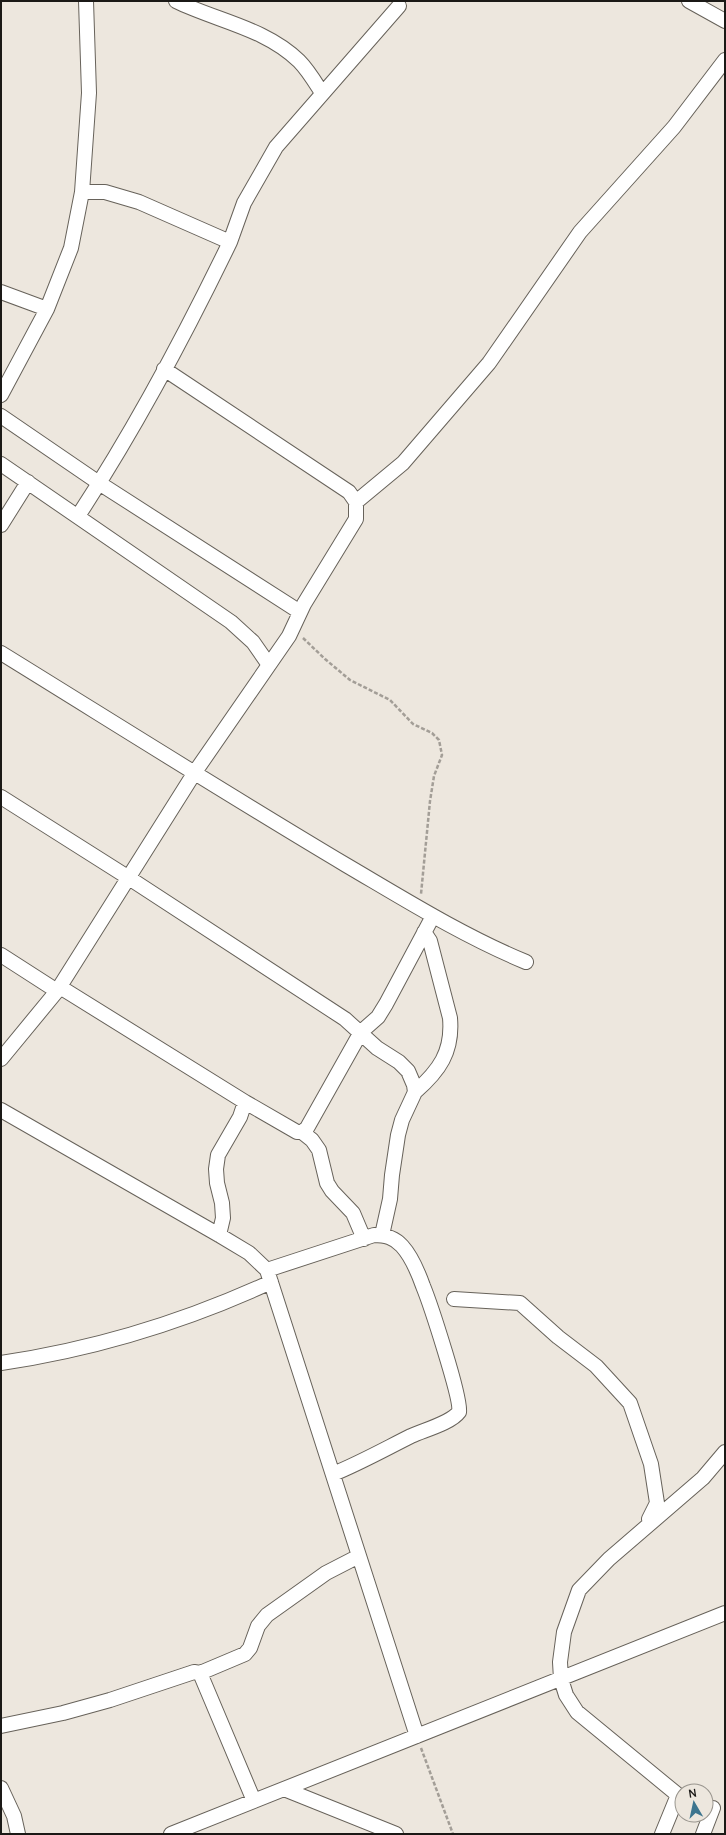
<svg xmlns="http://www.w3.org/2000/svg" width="726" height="1835" font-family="Manrope,sans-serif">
<rect width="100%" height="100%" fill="#ede7de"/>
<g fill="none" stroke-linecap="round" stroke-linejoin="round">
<g stroke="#67625a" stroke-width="16">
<path id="minor" d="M176 1C217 21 265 28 299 61 308 70 315 82 322 93
M689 1 725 21
M230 242 244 203 276 147 399 6
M1 292 47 309
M1 395 47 309 71 248 82 192 89 93 86 1
M1 416 99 483 300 612
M1 464 231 622 253 642 269 665
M356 502 403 463 489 363 580 232 674 127 725 60
M78 516C135 429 185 335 230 242L139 202 105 192H82
M1 525 28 482
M1 653C116 724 230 796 346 865 404 899 463 936 526 962
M1 797 129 878 345 1019 377 1048 399 1062 408 1071 414 1085 415 1092 402 1120 398 1135 392 1175 390 1199 382 1235
M1 955 57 991
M60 987 245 1102 240 1117 218 1155 216 1169 217 1183 222 1203 223 1218 219 1235
M1 1059 57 991 195 772 289 636 304 604 356 519V502L349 492 164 369
M415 1092C439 1071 453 1052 450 1018L430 941 424 932
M245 1102 297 1132H302L307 1128 361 1032 378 1017 386 1004 433 916
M1 1110 219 1235 249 1253 267 1270 417 1736
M302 1132 312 1140 319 1150 327 1183 332 1191 353 1213 364 1239
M267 1270 374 1235C385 1235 394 1237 402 1246 412 1257 418 1272 423 1286 430 1303 462 1400 459 1412 451 1423 424 1430 411 1436 385 1449 360 1463 333 1474
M454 1299 520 1303 558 1337 596 1366 630 1403 651 1464 657 1503 649 1519
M1 1363C96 1349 184 1322 271 1282
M200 1673 245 1654 250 1648 258 1626 267 1615 326 1573 359 1556
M1 1726 63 1713 110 1700 194 1672 200 1673 254 1801
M1 1788 14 1816 18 1834
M284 1789 396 1834
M682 1796 678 1795 577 1712 566 1695 561 1679 560 1662 564 1632 579 1590 609 1559 703 1478 725 1452
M171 1834 725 1613
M662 1834 678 1795
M703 1834 713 1808"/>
</g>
<path stroke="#a39e97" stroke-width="2.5" stroke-dasharray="4 2" stroke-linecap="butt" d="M303 638 325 659 350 680 390 700 413 724 432 733 439 740 442 755 434 776 430 801 421 894
M421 1748 453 1834"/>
<use href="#minor" stroke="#fff" stroke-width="14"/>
</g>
<rect width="726" height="1835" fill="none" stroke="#1b1916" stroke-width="4"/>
<g transform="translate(694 1803) rotate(351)"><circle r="19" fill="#ede7de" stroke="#99958e"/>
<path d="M0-3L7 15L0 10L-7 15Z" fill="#3d758f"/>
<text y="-6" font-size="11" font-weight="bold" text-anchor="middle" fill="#1b1916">N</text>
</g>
</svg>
